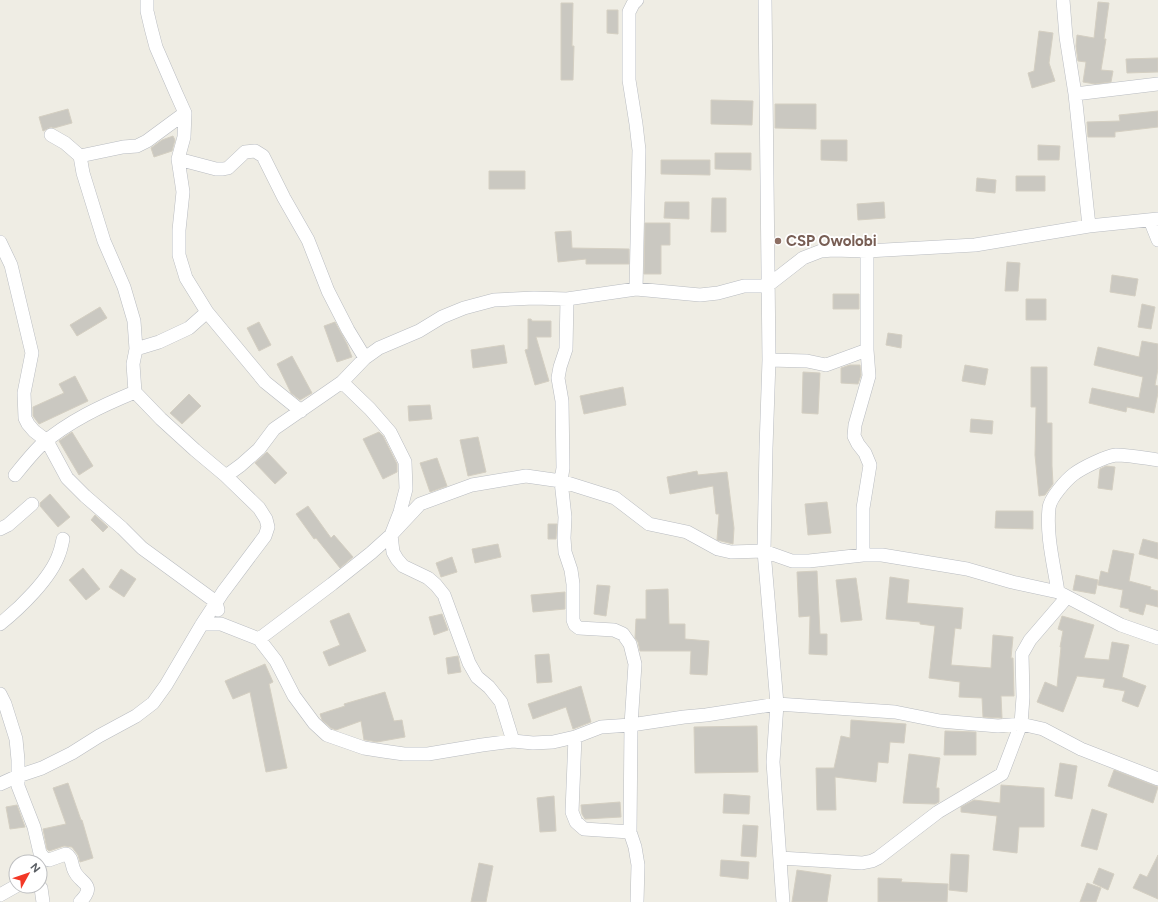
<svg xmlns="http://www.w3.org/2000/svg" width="1158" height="902" font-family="Figtree,sans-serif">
<rect width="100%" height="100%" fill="#efede4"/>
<path fill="#cac8c1" stroke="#d4cfc2" d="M1098 2 1109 3 1104 39H1106L1101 70 1113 71 1111 82 1095 84 1083 82 1086 62 1078 61 1076 46 1077 35 1094 38Z
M561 3H573L572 46H574L573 80H561Z
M607 10H618V34L607 33Z
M1039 31 1053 33 1049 63 1055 81 1032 88 1028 73 1034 71Z
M1158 58V72L1127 73 1126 59Z
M711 100 753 101 752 125 711 124Z
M775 104H816V129L775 128Z
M68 109 72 123 54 128 51 127 43 131 39 117Z
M1158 111V127L1115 132V137H1088L1087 122 1120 121 1119 115Z
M173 136 175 140 172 151 154 157 151 148 162 140Z
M821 140H847V161L821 160Z
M1038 145 1060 146 1059 160H1038Z
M715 153H751V170L715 169Z
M661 160H710V175L661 174Z
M489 171H525V189H489Z
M1016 176H1045V191H1016Z
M977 178 996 180 995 193 976 191Z
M712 198H726V232H711Z
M665 202H689V219L664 218Z
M884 202 885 218 858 220 857 204Z
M645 223H670V245H661V274H644Z
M571 231 572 248 629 249V264H586V259L558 262 555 232Z
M1007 262 1020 263 1018 291H1005Z
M1112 275 1138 279 1135 296 1110 292Z
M833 294H859V309H833Z
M1026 299H1046V320H1026Z
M1142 304 1155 307 1151 329 1138 327Z
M100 307 107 318 77 336 70 325Z
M528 319H531L532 321H551V337H536L549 381 535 385 525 350 528 349Z
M259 322 271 345 259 351 247 328Z
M335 322 347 344 352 357 337 362 324 326Z
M888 333 902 335 901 348 886 345Z
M1142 341 1158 344V369L1155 385 1158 386V393L1154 413 1127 407 1126 412 1089 403 1092 388 1139 398 1143 377 1094 365 1098 347 1139 357Z
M504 345 507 363 473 368 471 350Z
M292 356 312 393 300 400 291 393 277 364Z
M850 365H860L861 375 858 384 841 383V368Z
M965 365 988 369 985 385 962 381Z
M1031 367H1047V423H1052V466L1053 484 1045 495 1039 496 1035 455 1036 407H1031Z
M803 372 820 373 818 414 802 413Z
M75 376 88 401 39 424 33 416V407L64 393 59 384Z
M623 387 626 405 584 414 580 396Z
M189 394 201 406 182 424 170 413Z
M430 405 432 419 409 421 408 406Z
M971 419 993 421 992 434 970 432Z
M72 432 93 466 79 475 59 441Z
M379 432 383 436 397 464V472L383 479 363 439Z
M478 437 486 472 468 476 460 440Z
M267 452 287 473 275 484 255 463Z
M437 458 447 486 430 492 420 463Z
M1106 466 1115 467 1112 490 1098 488 1100 469Z
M697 471 698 475 727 472 734 528 733 544 717 540 719 514H716L713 486 670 494 667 477Z
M50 494 70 517 58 527 40 506V503Z
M827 502 831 533 808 535 805 504Z
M308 506 331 538 334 535 353 557 340 568 316 538 314 539 296 514Z
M996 511H1033V529L995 528Z
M95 515 108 527 103 532 91 520Z
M548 524H557L556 539H548Z
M1143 539 1158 543V559L1139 554Z
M498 544 501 557 475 563 472 549Z
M1113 550 1134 554 1129 581 1151 587 1150 589 1158 591V607L1146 604 1143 615 1129 611V609L1120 607 1123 590 1098 585 1101 571 1108 573Z
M452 557 457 572 441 577 436 563Z
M83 568 100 589 86 600 69 580Z
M121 569 136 579 124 597 109 587Z
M817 571 820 634H827V655L809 654 810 616 799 617 797 572Z
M1076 575 1098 580 1095 594 1073 590Z
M890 577 909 580 907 603 963 608 961 629 955 628 951 665 991 668 993 635 1013 637 1011 658H1013L1014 696H1001L1002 718 983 717 982 698 959 697 960 682 929 678 935 626 920 624V622L886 619Z
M856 578 862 620 841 622 836 580Z
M597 585 610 586 606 616 594 614Z
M668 589 669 624H685V639L709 641 707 675 690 674 691 651H640L638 642 635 638 636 619H646V590Z
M565 592V609L533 612 531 595Z
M349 613 366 651 329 666 323 652 340 645 330 621Z
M442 614 448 630 434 635 429 617Z
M1062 616 1094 625 1084 658 1109 660 1112 642 1129 645 1122 677 1146 686 1138 707 1122 701 1125 691 1103 687 1105 679 1077 676 1063 712 1037 702 1045 682 1057 687 1061 647H1060L1063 631 1058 629Z
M549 654 552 682 537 683 535 655Z
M458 656 461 672 448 674 446 658Z
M265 664 273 682 269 684 287 768 266 772 250 692 233 699 225 681Z
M581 686 591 722 573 729 566 707 533 719 528 704Z
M385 692 394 721 402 720 405 737 377 742 366 740H364L361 721 336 730 331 728 322 720 320 714 345 706 344 704Z
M851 720 906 724 904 743 890 742 888 763 878 762 876 782 835 777 836 810H817L816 768H834L841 736 850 738Z
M757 726 758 772 695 773 694 727Z
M945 731 976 732V755H944Z
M909 754 940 758 936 788H939V802L935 804 903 803Z
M1060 763 1077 766 1072 799 1055 796Z
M1114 770 1158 787 1153 803 1108 786Z
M68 783 81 820H82L93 858 80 862 78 855 72 847 64 846 49 851 47 849 43 829 66 824 53 788Z
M1001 785 1044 788V827H1019L1017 853 993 850 997 816 961 812V807L974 800 1000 803Z
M724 794 750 796 749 814 723 813Z
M554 796 556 831 540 832 537 798Z
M620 802 621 817 585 819 582 814 581 805Z
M17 805 25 827 10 829 6 807Z
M1092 809 1107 814 1097 850 1081 846Z
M743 825 758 826 756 857 741 856Z
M951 854 969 855 967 892 949 890Z
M1158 855V899L1133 888 1140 874 1147 877Z
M721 860 749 862 748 879 720 876Z
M479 863 493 866 486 902H471Z
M1099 868 1114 874 1108 890 1093 883Z
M797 870 831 875 827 902H792Z
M878 878 902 879 901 882 948 884 947 902H878Z
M1087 883 1101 888 1096 902H1080Z"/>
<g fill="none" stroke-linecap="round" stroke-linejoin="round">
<g stroke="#b9bcc1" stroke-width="14">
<path id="street" d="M147 0V11L151 28 156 47 176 93 185 113 184 137 178 159 183 192 179 230V255L186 278 207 312 265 382 301 411
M765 0 769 360 766 448 764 551 777 704 773 762 783 902
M1063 0 1066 37 1075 94 1089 226
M1075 94 1158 84
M80 156 123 147 137 146 147 141 185 113
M178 159 216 169H223L228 168 245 152 255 151 263 156 284 198 308 240 328 291 348 330 365 358
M1150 220 1158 240
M0 242 11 265 32 353 24 393 25 418 28 424 34 431 47 441 67 478 85 496 122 528 142 548 216 602 218 610
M636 289 639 150 636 124 629 80V12L633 4 637 0
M567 299 566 349 560 367 558 378 562 401 563 468 561 481 565 517 564 538 565 552 571 570 573 584V620L575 625 579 628 614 630 623 634 630 644 635 664 631 725 630 832 635 847 638 865 637 902
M136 349 159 342 189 328 207 312
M769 360 807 361 826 365 867 350
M342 382 370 409 390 432 405 462 406 489 400 512 391 535 393 552 397 559 403 566 428 578 436 585 444 595 469 663 477 677 489 687 501 702 513 741
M15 475C23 465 32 454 41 445 69 421 101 406 135 392
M226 476 241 465 259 449 274 429 342 382 365 358 379 348 419 331 442 317 464 308 494 300 534 298 567 299 636 289 700 295 718 293 744 286H767L803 258 821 251 833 250 867 251 975 245 1089 226 1158 219
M0 529 8 525 32 504
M863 555V508L870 465 865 453 858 444 854 436 855 425 869 376 867 350V251
M1058 592C1054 565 1046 536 1049 508 1050 498 1066 480 1074 474 1082 468 1106 456 1116 455 1129 455 1144 458 1158 460
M0 624C20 608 51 578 59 554 61 549 62 544 63 539
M202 624H221L259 639 276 661 294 696 314 723 327 735 364 748 383 751 404 754H428L482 745 513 741 533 743 553 742 575 737 601 727 631 725 684 717 706 715 777 704 895 712 940 721 998 726 1021 724 1043 729 1081 749 1158 779
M259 639 332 584 371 553 391 535 420 504 472 485 526 476 561 481 615 498 649 524 687 532 718 549 731 552 764 551 792 561H809L863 555H882L967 569 1012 582 1058 592 1121 625 1158 638
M0 694 5 704 16 739 18 760V786L34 827 40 853 44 858 49 860 66 854C73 858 71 864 74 870 79 884 98 883 80 902
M575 737 572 812 576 822 584 829 630 832
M0 784 18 776 42 768 72 753 99 736 136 716 153 703 166 685 202 624 223 592 265 536 268 527 266 519 259 508 226 476 195 450 161 419 135 392 133 364 136 349 134 321 124 287 104 241 83 173 80 156 65 143 51 135
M780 858 862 863 872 861 878 858 938 812 1002 774 1021 724 1023 697 1022 654 1030 640 1067 597
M39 886 41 888 43 902
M0 895 16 886"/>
</g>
<use href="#street" stroke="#fff" stroke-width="13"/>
</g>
<circle fill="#8d6e63" stroke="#fff" stroke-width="1.5" cx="778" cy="241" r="4"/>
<g text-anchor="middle" stroke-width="3.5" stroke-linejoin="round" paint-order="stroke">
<g font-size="15" font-weight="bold" fill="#785e54" stroke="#fff" text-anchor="start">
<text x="786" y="246">CSP Owolobi</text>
</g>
</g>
<g transform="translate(28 874) rotate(50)"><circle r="19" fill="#ffffff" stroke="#bebfc1"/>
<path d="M0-3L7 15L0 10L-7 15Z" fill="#f33826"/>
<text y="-6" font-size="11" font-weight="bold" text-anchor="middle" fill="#5c6065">N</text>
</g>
</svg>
